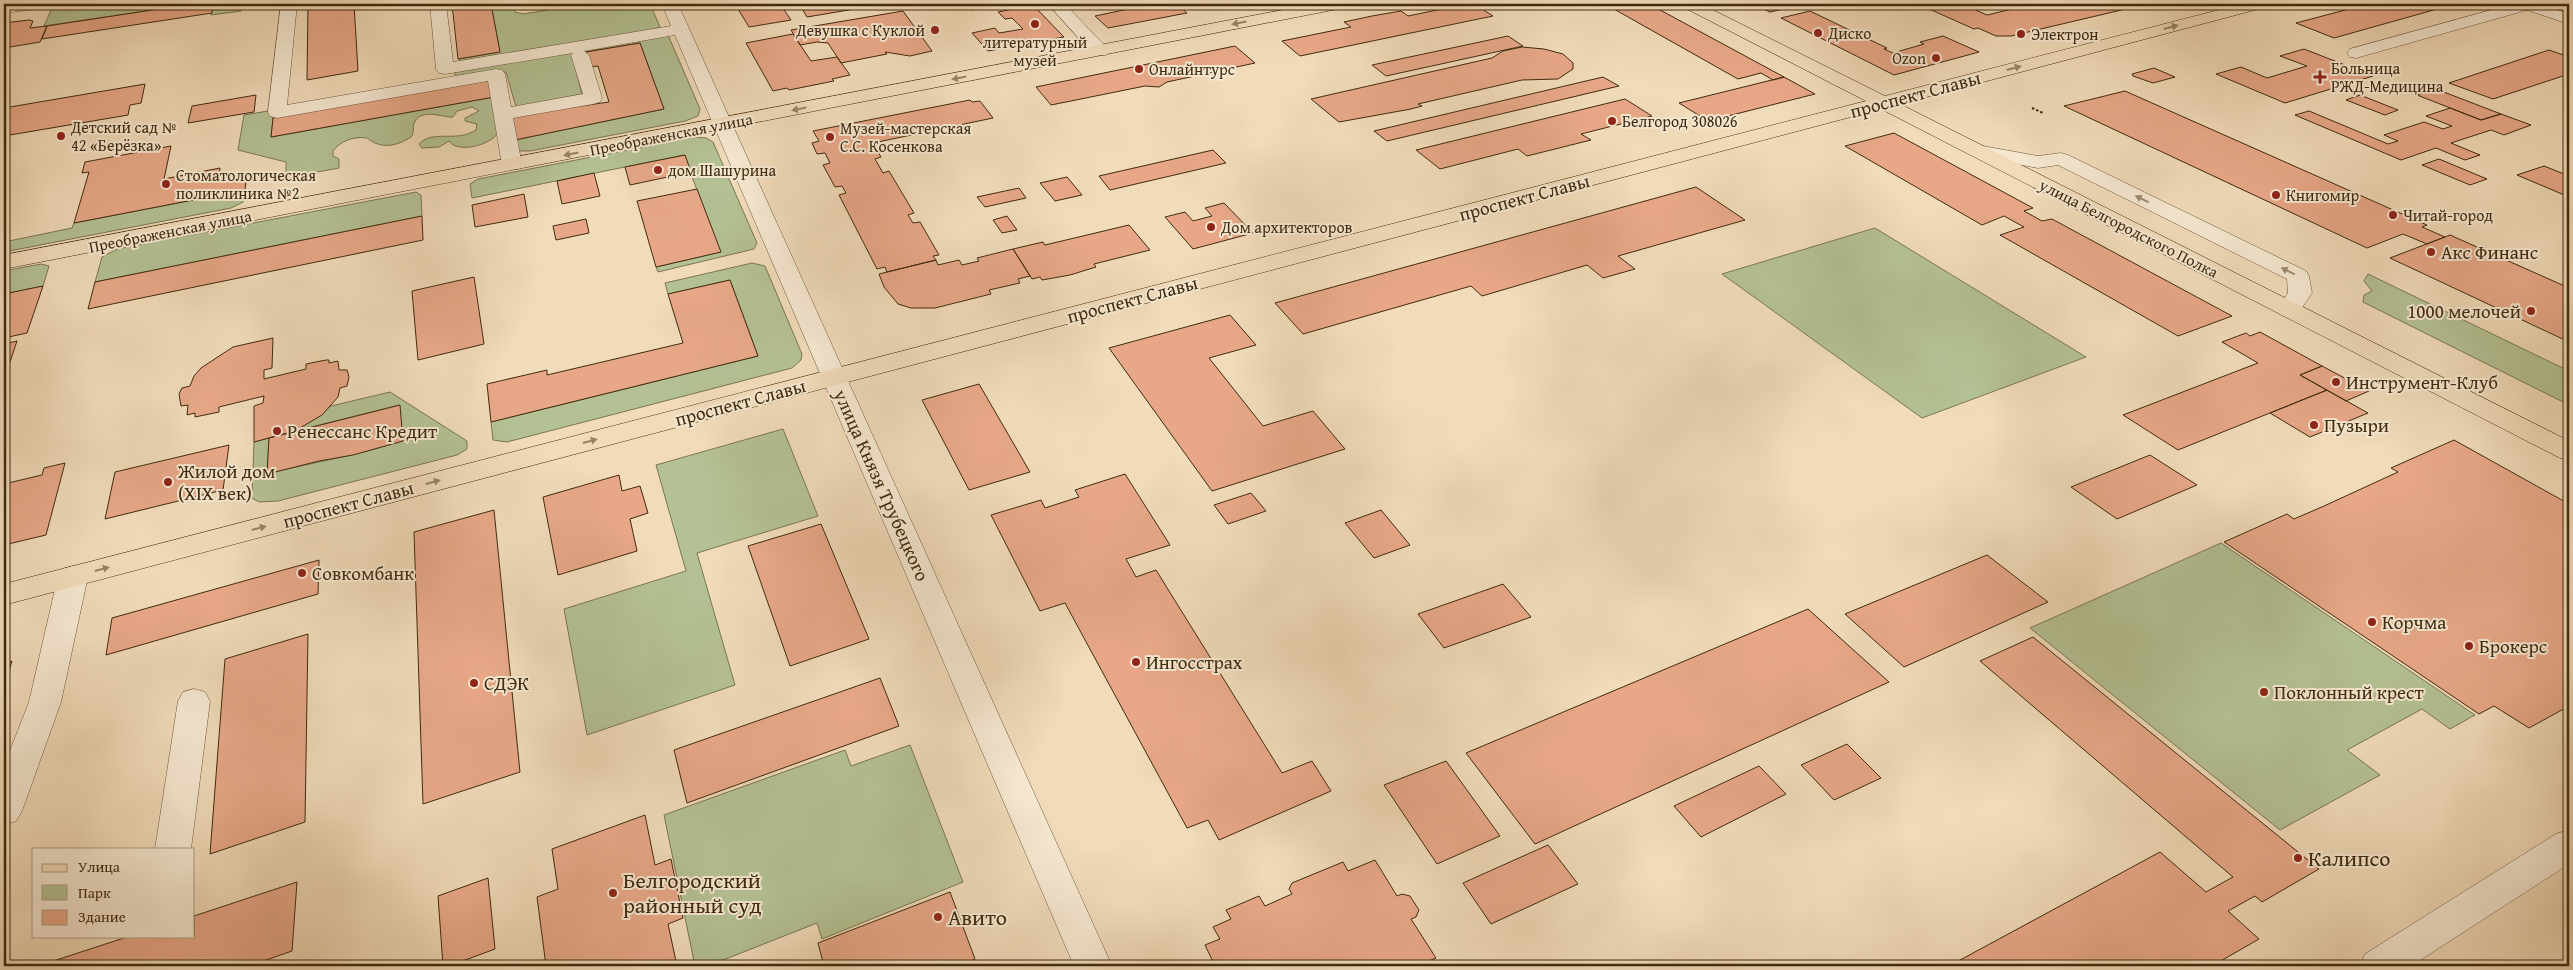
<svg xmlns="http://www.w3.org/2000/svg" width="2573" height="970" font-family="'Gentium Book Plus',serif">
<rect width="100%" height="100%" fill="#f1dbb9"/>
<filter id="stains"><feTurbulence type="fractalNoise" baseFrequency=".004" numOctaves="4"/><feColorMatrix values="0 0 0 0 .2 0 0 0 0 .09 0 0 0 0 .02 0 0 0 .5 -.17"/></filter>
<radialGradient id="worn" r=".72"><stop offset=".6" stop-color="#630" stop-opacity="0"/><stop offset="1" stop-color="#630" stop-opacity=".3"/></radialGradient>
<path fill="#b4c194" stroke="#7a7652" d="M79 4H192L44 26 51 10Z
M213 4H242L241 11 211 15Z
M491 4H514L515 12 523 14 585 4H650L660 27 652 30 460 61 458 59 500 52Z
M668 35 700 109 698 116 685 121 530 151H518L515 140 664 109 640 43 572 54 582 94 516 107 506 72 459 77 454 74 457 71Z
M494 97 498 133C490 145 458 154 449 141L439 147 422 148 419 144C433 129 456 143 476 130L477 124 465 121V118L479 111 472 107 457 111 453 117C443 118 424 108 415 121 412 127 415 132 411 137 395 147 381 149 367 138 354 136 340 141 333 151V156L339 159V168L286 178V162L238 150 244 115 274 110 271 137Z
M695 137 706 138 713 142 757 243 754 249 658 272 656 267 720 252 684 155 472 198 470 184 478 179Z
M245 190 243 202 231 208 4 252V242L72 228 74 223Z
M416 192 421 195 422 216 95 282 102 257 117 249Z
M1875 228 2086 357 1922 418 1722 274Z
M752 263 765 266 802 354 801 360 792 368 507 442 493 440 491 422 758 356 730 280 668 294 665 283Z
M41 264 49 266 43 286 4 294V271Z
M2368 274 2569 371V405L2363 302 2364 295 2372 291 2364 281Z
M390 392 467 441V449L457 455 278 501 259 502 252 498 254 442 269 438 267 474C312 462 359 456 403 440L399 405 295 431 331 406Z
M783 429 818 516 697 553 735 685 587 735 564 609 686 571 656 465Z
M2221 543 2475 715 2450 729 2422 709 2347 750 2380 775 2280 830 2030 628Z
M910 745 963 882 822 939 817 923 708 966H695L664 815 845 750 851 766Z"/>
<path fill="#e8a888" stroke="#3f2b0f" d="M192 4H213L212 13 42 39 47 26Z
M318 4H354L358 71 307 80 308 5Z
M452 4H491L500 52 458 59Z
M735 4H780L791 20 749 27Z
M822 4H884L807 17 801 7Z
M924 4H944L946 7 929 10Z
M966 4H1009L971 10Z
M1128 4H1177L1187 13 1108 28 1095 16 1133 8Z
M1466 4H1474L1493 16 1300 56 1282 41 1351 27 1344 22 1372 16 1401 11 1408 16Z
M1605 4H1649L1784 77 1773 80 1761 73 1738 79Z
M1753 4H1799L1801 5 1770 12Z
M1918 4H1962L1987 15 2033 4H2147L2011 36H1996L1978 28 1974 29Z
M2368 4H2455L2334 38 2296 23Z
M2545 4H2569V12Z
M1033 5 1064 37 988 51 972 33 995 28 999 33 1023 29 1012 18 1005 19 998 12Z
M903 11 932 51 910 56 885 52 887 54 841 63 828 43 817 42 800 45 791 30Z
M1810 11 1887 48 1884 49 1893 53 1924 44 1920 42 1943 36 1979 52 1894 75 1781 18Z
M29 20 33 21 30 28 47 26 40 42 4 48V23Z
M793 34 811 61 837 57 850 75 832 79 834 81 789 90 787 88 773 91 746 43Z
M1508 36 1523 46 1386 76 1372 65Z
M640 43 664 109 515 140 511 116 609 102 598 66 590 67 586 52Z
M1235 46 1255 63 1167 82 1159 87 1145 86 1051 105 1036 87Z
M1522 47 1544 49 1563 54 1573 63V69L1558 79 1522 80 1418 104 1422 106 1411 109 1339 122 1311 99 1492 58 1503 51Z
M2304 49 2373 76 2285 103 2216 74 2241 67 2267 78 2307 66 2280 56Z
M2549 50 2569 57V74L2493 99 2449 83Z
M2154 68 2175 77 2153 83 2133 76 2132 74Z
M1603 77 1619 86 1387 141 1374 131Z
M1784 77 1815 94 1708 121 1679 103Z
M491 80 494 97 271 137 273 118Z
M145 84 141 103 130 105 128 115 4 136V108Z
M2436 89 2501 114 2481 120 2417 95Z
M2125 91 2427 225 2422 227 2445 237 2427 244 2403 234 2367 248 2064 106Z
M256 95 254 112 188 123 192 106Z
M2360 95 2398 110 2385 115 2346 100Z
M1625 99 1652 116 1581 134 1591 140 1527 156 1518 149 1440 169 1416 150Z
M970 100 972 102 980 101 993 118 873 143 881 157 875 159 883 173 889 171 914 213 908 215 913 223 920 222 939 255 933 256 936 260 887 272 885 267 877 269 839 195 846 193 842 186 835 187 823 165 830 163 825 153 817 154 812 143 819 141 813 131Z
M2450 108 2481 120 2501 114 2531 125 2504 135 2491 130 2451 143 2480 155 2465 160 2436 148 2401 160 2295 115 2309 111 2388 144 2398 141 2384 135 2424 122 2443 129 2452 126 2426 116Z
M1894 133 2033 208 2024 211 2042 221 2052 219 2232 316 2178 336 2000 235 2024 227 2004 216 1982 225 1845 146Z
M171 146 164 179 220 168 219 179 247 173 245 190 74 223 89 172 82 173 85 162Z
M1213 150 1226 163 1110 190 1099 176Z
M685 155 691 172 630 185 625 167Z
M2439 159 2487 179 2470 185 2422 165Z
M2544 166 2569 176V197L2517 175Z
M594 173 600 196 562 204 557 181Z
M1067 177 1082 195 1055 201 1040 183Z
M1696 187 1745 220 1618 256 1635 269 1603 278 1587 265 1482 296 1471 286 1303 334 1275 303Z
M1019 188 1026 198 985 207 977 197Z
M697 189 721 252 656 267 637 201Z
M524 194 528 217 475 227 472 205Z
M1224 203 1253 233 1193 249 1165 217 1185 212 1193 221 1212 216 1205 208Z
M422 216 423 240 88 309 95 282Z
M1007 216 1017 230 1002 233 993 220Z
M586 219 589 233 556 240 553 226Z
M1129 225 1150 250 1094 264 1096 267 1070 275 1042 280 1040 277 1032 279 1013 249 1043 242 1045 245Z
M2450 235 2569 288V342L2390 258Z
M1013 249 1030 276 1018 279 1020 283 989 290 991 294 935 308H911L898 304 884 287 879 274 936 260 938 265 959 260 962 265 979 261 977 258Z
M474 277 484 344 418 360 412 291Z
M730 280 758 356 491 422 487 384 547 370V375L683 343 668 294Z
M43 286 27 333 4 338V294Z
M1230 315 1256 345 1209 358 1263 426 1313 411 1345 449 1212 491 1109 348Z
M2260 332 2322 366 2300 375 2327 390 2178 450 2123 415 2258 363 2222 342 2246 333 2250 336Z
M273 338 272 368 264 370V379L306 369V364L326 360H329V363L338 361 339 370H347L349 377 347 386 340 388 338 397 322 415 295 431 254 442V406L263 403 264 396 219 407V412L195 417V413L187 415 188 405 181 406 179 394 182 388 190 386 194 376 201 368 233 347Z
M17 341 4 380V344Z
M2322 366 2369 391 2346 401 2300 375Z
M979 384 1030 472 969 490 922 400Z
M2327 390 2368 413 2310 437 2270 413Z
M400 405 403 441 353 455 319 461 267 474 269 438Z
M2454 440 2569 504V706L2529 728 2494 706 2479 714 2224 542 2287 514 2294 519 2324 506 2398 472 2391 468Z
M229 445 223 490 105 519 115 472Z
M2150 455 2197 485 2117 519 2071 487Z
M65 463 46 535 4 545V484L42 475 44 468Z
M1125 474 1170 545 1126 559 1136 577 1156 570 1282 773 1312 761 1331 791 1219 840 1208 820 1187 828 1065 603 1040 611 991 515 1041 500 1045 508 1079 497 1075 490Z
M619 475 622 491 640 486 648 513 630 519 637 551 558 575 543 497Z
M1251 493 1266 511 1228 524 1214 505Z
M494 510 520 772 423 804 414 532Z
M1381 510 1410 545 1374 558 1345 523Z
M821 524 869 639 790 666 748 546Z
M1987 555 2048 602 1904 667 1845 614Z
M319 560 318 594 106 655 112 618Z
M1503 584 1531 617 1444 648 1418 614Z
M1808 609 1889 682 1535 844 1466 753Z
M308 634 305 822 210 854 225 659Z
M2033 637 2319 869 2262 902 2255 896 2228 911 2259 939 2212 966H1949L2160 852 2206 892 2233 877 1980 661Z
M12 661 4 688V664Z
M880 678 899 726 687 803 674 750Z
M1847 744 1881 778 1834 800 1801 765Z
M1446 761 1500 836 1437 864 1384 785Z
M1759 766 1786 794 1701 837 1674 806Z
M645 815 655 865 671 859 683 918 668 924 677 966H546L537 897 558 889 552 849Z
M1548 845 1578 884 1491 924 1463 883Z
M1375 860 1397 896 1402 894 1410 896 1419 910 1416 917 1411 919 1436 958 1417 966H1215L1205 945 1220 939 1213 927 1231 919 1226 910 1259 896 1265 906 1292 894 1289 889 1292 883 1343 862 1348 871Z
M488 878 495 949 449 966H443L438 896Z
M297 882 292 951 249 966H38L130 936H194V916Z
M950 892 975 959 969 962 970 966H824L818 943Z"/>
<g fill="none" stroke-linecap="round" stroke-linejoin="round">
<g stroke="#6c573a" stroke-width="1">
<path id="minor" d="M4 4H44L36 9 4 13Z
M281 4H297L287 105 496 69 502 70 505 74 511 107 583 94 571 55 573 53 445 74 439 73 436 69 430 4H446L453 62 671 26 662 4H678L1112 966H1074L675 35 584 51 589 55 602 98 600 102 593 104 513 118 522 165 519 169H505L502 165 488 81 277 118 270 116 268 112Z
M1048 4H1065L1106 47 1109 51 1106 55H1094Z
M2513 4H2540L2569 14V24L2527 10 2356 58 2350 57 2347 53 2350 49Z
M1977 145 2038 156 2061 153 2068 155 2306 271 2309 276 2312 293 2297 315 2289 317 2281 315 2277 310 2288 293 2287 279 2058 165 2038 168 1970 155 1967 151 1970 147Z
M73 566 83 569 88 576 61 702 22 811 16 821 4 825V766L29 702 58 576 63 569Z
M194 689 205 692 210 701 191 849H155L178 701 183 692Z
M2569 830V864L2411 966H2360L2365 954 2556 834Z"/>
</g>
<g stroke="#3f2b0f" stroke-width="1">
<path id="major" d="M1314 4H1346L1338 9 4 269V255Z
M1681 4H1701L1885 96 2242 4H2268L2266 7 1900 104 2569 441V460L2560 458 1881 109 4 605V584L1866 101 1683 7Z"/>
</g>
<path stroke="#3f2b0f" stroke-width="2" stroke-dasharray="2.5 2" stroke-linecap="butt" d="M2032 108 2043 113"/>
<use href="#minor" fill="#f6e8d2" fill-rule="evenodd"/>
<use href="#major" fill="#f1dbb9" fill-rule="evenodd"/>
</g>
<defs><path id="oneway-solid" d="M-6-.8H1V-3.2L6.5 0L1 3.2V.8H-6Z" transform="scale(1.25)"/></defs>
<g fill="#988364">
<use href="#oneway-solid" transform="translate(1239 23) rotate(169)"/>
<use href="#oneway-solid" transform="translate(2171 27) rotate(-15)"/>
<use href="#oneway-solid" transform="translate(2014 68) rotate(-15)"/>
<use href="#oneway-solid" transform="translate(959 78) rotate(169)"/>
<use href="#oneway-solid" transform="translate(799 109) rotate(169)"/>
<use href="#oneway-solid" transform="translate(571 154) rotate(169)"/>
<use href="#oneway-solid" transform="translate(590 441) rotate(-15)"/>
<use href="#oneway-solid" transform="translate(433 482) rotate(-15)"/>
<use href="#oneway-solid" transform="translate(259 528) rotate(-15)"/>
<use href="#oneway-solid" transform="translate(102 569) rotate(-15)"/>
</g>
<g fill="#9a8a70">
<use href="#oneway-solid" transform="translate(2142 199) rotate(-154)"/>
<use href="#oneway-solid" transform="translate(2288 271) rotate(-154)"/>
</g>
<g fill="#8f2418" stroke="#f6e8d2" stroke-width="2">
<circle cx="1035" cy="24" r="5"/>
<circle cx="935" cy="30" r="5"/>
<circle cx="1818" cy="33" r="5"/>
<circle cx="2021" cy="34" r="5"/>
<circle cx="1936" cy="58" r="5"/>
<circle cx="1139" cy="69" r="5"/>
<path d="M2317.5 69.5h5v5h5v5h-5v5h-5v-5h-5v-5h5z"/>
<circle cx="1612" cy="121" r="5"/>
<circle cx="61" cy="136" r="5"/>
<circle cx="830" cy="137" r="5"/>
<circle cx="658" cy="170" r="5"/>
<circle cx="166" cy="184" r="5"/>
<circle cx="2276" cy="195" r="5"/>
<circle cx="2393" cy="215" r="5"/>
<circle cx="1211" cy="227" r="5"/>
<circle cx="2431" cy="252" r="5"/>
<circle cx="2531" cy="311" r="5"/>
<circle cx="2336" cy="382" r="5"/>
<circle cx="2314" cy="425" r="5"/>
<circle cx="277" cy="431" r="5"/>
<circle cx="168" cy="482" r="5"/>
<circle cx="302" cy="573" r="5"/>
<circle cx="2372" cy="622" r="5"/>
<circle cx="2469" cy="646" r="5"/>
<circle cx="1136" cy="662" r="5"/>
<circle cx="474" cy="683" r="5"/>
<circle cx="2264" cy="692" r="5"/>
<circle cx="2298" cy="858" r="5"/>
<circle cx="613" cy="893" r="5"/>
<circle cx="938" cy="917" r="5"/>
</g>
<g text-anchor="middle" stroke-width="4" stroke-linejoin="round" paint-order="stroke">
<g font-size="16" fill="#3f2b0f" stroke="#f6e8d2" text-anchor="start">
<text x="925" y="36" text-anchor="end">Девушка с Куклой</text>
<text x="1828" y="39">Диско</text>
<text x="2031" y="40">Электрон</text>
<text x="1035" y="48" text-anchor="middle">литературный<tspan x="1035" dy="18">музей</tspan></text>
<text x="1926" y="64" text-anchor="end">Ozon</text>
<text x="2331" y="74">Больница<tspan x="2331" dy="18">РЖД-Медицина</tspan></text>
<text x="1149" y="75">Онлайнтурс</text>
<text x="1622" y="127">Белгород 308026</text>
<text x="71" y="133">Детский сад №<tspan x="71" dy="18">42 «Берёзка»</tspan></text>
<text x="840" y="134">Музей-мастерская<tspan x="840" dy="18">С.С. Косенкова</tspan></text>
<text x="668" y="176">дом Шашурина</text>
<text x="176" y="181">Стоматологическая<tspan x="176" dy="18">поликлиника №2</tspan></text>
<text x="2286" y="201">Книгомир</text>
<text x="2403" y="221">Читай-город</text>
<text x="1221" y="233">Дом архитекторов</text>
</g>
<g font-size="16" fill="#3f2b0f" stroke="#f6e8d2">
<text transform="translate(671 134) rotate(-11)" y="6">Преображенская улица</text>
<text transform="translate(2129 228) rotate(27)" y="6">улица Белгородского Полка</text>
<text transform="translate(170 231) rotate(-11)" y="6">Преображенская улица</text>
</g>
<g font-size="19" fill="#3f2b0f" stroke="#f6e8d2">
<text transform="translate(1915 94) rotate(-15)" y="7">проспект Славы</text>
<text transform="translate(1524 197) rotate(-15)" y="7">проспект Славы</text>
<text transform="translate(1132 299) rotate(-15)" y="7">проспект Славы</text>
<text transform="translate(740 402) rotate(-15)" y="7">проспект Славы</text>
<text transform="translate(882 485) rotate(66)" y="7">улица Князя Трубецкого</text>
<text transform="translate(348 504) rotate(-15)" y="7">проспект Славы</text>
</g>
<g font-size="19" fill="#3f2b0f" stroke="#f6e8d2" text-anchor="start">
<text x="2441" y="259">Акс Финанс</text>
<text x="2521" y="318" text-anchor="end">1000 мелочей</text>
<text x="2346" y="389">Инструмент-Клуб</text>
<text x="2324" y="432">Пузыри</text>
<text x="287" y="438">Ренессанс Кредит</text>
<text x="178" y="478">Жилой дом<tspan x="178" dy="22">(XIX век)</tspan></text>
<text x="312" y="580">Совкомбанк</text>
<text x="2382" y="629">Корчма</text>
<text x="2479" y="653">Брокерс</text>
<text x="1146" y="669">Ингосстрах</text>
<text x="484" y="690">СДЭК</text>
<text x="2274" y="699">Поклонный крест</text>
</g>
<g font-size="22" fill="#3f2b0f" stroke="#f6e8d2" text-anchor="start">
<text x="2308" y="866">Калипсо</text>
<text x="623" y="888">Белгородский<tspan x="623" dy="25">районный суд</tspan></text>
<text x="948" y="925">Авито</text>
</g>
</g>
<rect width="2573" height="970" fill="none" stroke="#f1dbb9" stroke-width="20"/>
<rect x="5" y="5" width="2563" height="960" fill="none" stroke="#3f2b0f" stroke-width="2.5"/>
<rect x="10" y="10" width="2553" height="950" fill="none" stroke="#3f2b0f"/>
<rect x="32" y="848" width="162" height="90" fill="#f6e8d2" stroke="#ad9c84"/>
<rect x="42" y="864" width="25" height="8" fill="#f1dbb9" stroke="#ad9c84"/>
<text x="78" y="872" font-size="15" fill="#3f2b0f">Улица</text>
<rect x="42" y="885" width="25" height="15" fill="#b4c194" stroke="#ad9c84"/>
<text x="78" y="898" font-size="15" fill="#3f2b0f">Парк</text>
<rect x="42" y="910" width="25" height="15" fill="#e8a888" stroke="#ad9c84"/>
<text x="78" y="922" font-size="15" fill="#3f2b0f">Здание</text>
<rect width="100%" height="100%" filter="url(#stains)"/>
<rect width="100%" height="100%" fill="url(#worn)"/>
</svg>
